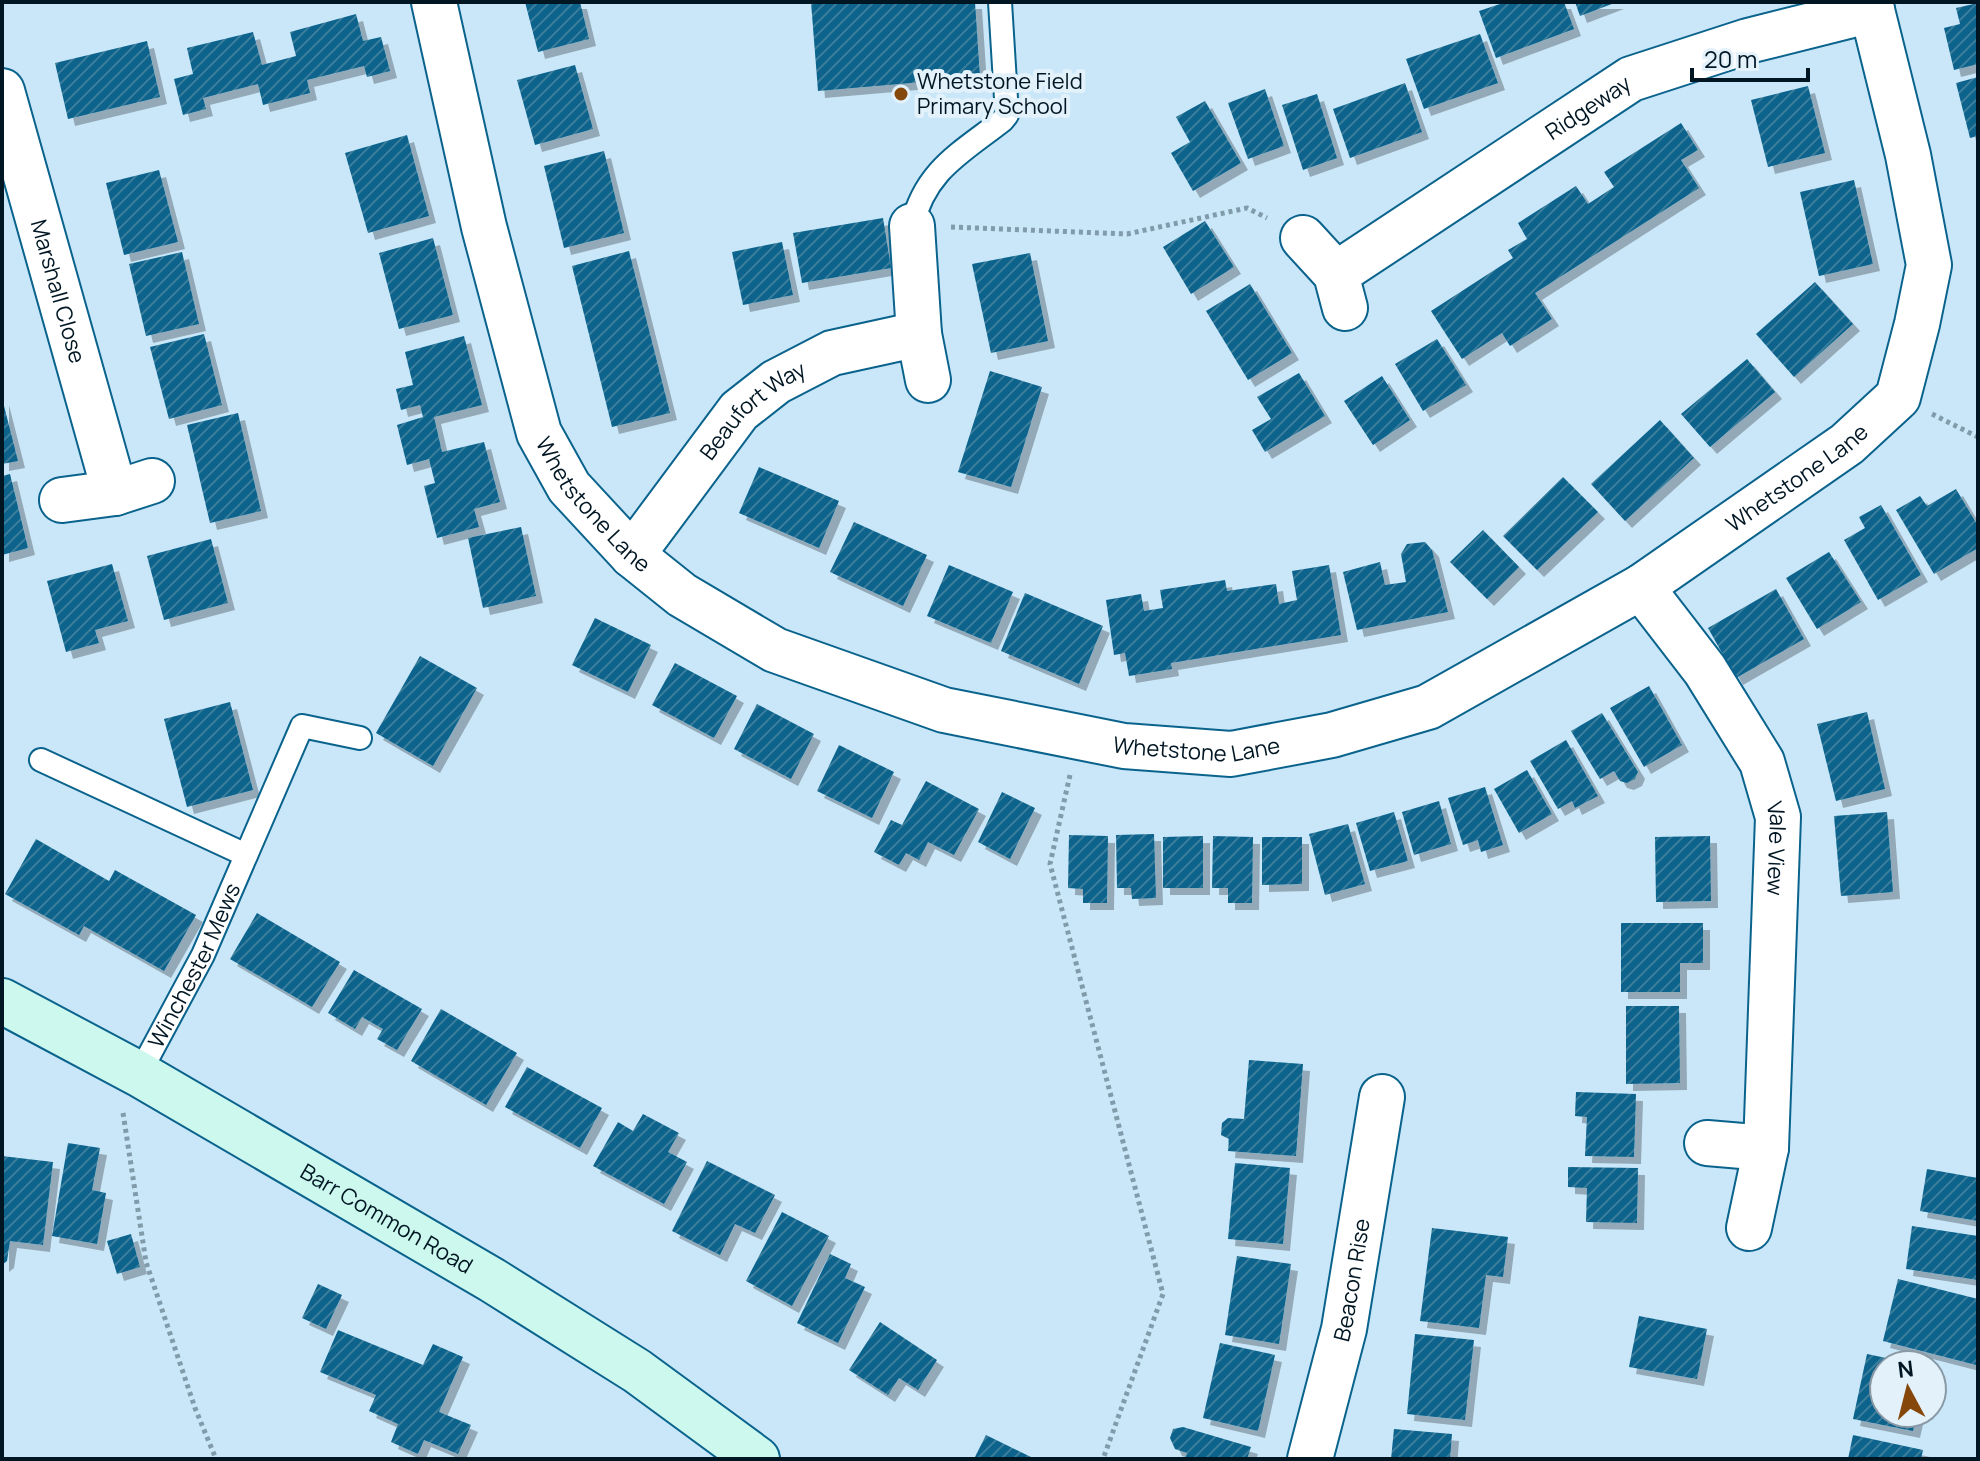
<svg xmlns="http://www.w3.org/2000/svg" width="1980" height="1461" font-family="Manrope,sans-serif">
<defs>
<pattern id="building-hatch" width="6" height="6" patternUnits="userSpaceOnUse" patternTransform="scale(2)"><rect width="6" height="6" fill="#09638c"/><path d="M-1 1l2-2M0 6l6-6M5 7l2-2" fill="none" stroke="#3c7d9b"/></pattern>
<filter id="shadow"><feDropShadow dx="7" dy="7" stdDeviation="0" flood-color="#0004"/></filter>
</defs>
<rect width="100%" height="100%" fill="#cae7f9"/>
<path fill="url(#building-hatch)" filter="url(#shadow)" d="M525 2H580L589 39 538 52Z
M811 2H975L980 77 818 91Z
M1506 2H1564L1574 29 1496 58 1479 11Z
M1575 2H1617L1580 16Z
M1978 3V64L1954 70 1944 28 1960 24 1956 8Z
M356 14 363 41 381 37 390 71 367 77 364 66 307 80 310 93 263 105 258 84 203 98 206 109 183 115 174 79 193 74 187 48 253 32 262 65 296 56 290 32Z
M1480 34 1498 83 1424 109 1406 59Z
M147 41 160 97 68 119 55 63Z
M575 65 593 129 535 145 517 80Z
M1978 77V136L1970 138 1956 83Z
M1405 83 1422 132 1350 158 1333 109Z
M1808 86 1825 153 1768 167 1751 100Z
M1265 89 1284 146 1248 159 1228 103Z
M1317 94 1337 158 1303 170 1282 105Z
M1205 101 1241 163 1193 191 1171 153 1190 142 1176 117Z
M1681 123 1698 150 1681 160 1699 188 1535 293 1552 319 1510 346 1502 333 1462 359 1431 311 1513 258 1508 250 1527 239 1518 223 1576 186 1588 204 1614 187 1604 172Z
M407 135 429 216 368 233 345 153Z
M604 151 624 233 564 248 544 166Z
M159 170 178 242 124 255 106 183Z
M1854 180 1873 264 1819 276 1800 192Z
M883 218 891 268 802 283 793 233Z
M1205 221 1234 267 1191 294 1163 247Z
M433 238 453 315 399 329 379 253Z
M782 242 793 295 743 305 732 252Z
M629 251 670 413 612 427 572 266Z
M182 252 199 324 146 336 129 264Z
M1030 253 1048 341 991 353 972 264Z
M1815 282 1853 324 1794 377 1756 334Z
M1250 284 1292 353 1248 380 1206 311Z
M204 334 222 405 169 419 150 347Z
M464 336 482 405 434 417 442 452 484 442 500 502 474 509 479 527 437 538 424 486 435 483 429 459 407 465 397 425 423 417 420 405 401 410 396 389 413 385 405 352Z
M1437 339 1466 385 1423 411 1395 364Z
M1747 359 1775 392 1710 447 1681 414Z
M990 371 1042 387 1011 487 958 472Z
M1299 373 1325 416 1265 452 1252 430 1271 419 1257 397Z
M1382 376 1410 420 1373 445 1344 401Z
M2 398 18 461 2 464Z
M238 413 261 511 210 523 187 425Z
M1660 420 1694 458 1625 521 1591 484Z
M759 467 839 501 819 548 739 513Z
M10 474 28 548 2 555V476Z
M1563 477 1598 512 1537 570 1503 536Z
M1956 489 1978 526V548L1934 574 1896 510 1920 496 1927 506Z
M1881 505 1921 575 1878 600 1844 540 1865 528 1859 517Z
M854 522 927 555 903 606 830 572Z
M521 527 536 596 483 608 468 538Z
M1483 530 1519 567 1487 599 1450 562Z
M211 539 228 603 164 620 147 556Z
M1425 542 1432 550 1448 612 1357 630 1343 572 1380 562 1385 585 1406 582 1401 554 1407 544Z
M1829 552 1861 602 1817 629 1786 578Z
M112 564 128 621 95 630 99 643 66 652 47 581Z
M949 565 1013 592 991 643 927 616Z
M1329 565 1341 635 1171 663 1172 669 1129 676 1125 653 1114 655 1106 600 1141 594 1144 611 1163 608 1160 590 1225 580 1227 591 1276 584 1279 604 1297 600 1292 571Z
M1776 589 1804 639 1736 678 1708 628Z
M1025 593 1103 626 1079 684 1001 651Z
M595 618 651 645 628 692 572 665Z
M420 656 477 688 433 766 376 733Z
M675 663 737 696 714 738 652 705Z
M1649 686 1682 745 1644 767 1610 708Z
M230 702 253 790 187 807 164 719Z
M757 704 814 734 791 779 734 749Z
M1867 712 1885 789 1836 801 1817 724Z
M1602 713 1638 772 1635 779 1627 783 1620 781 1614 771 1600 779 1571 731Z
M1566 740 1598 796 1575 808 1572 801 1558 809 1530 761Z
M839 745 894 772 872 818 817 791Z
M1527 770 1552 814 1519 833 1494 789Z
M926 781 979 809 954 855 928 842 919 860 906 853 899 865 874 852 891 820 902 825Z
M1485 787 1503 845 1481 852 1478 840 1463 845 1448 798Z
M1002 792 1035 808 1010 859 978 842Z
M1439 801 1451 844 1414 855 1402 812Z
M1394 812 1408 861 1370 871 1356 823Z
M1887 812 1893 892 1841 896 1834 816Z
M1348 824 1365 884 1325 895 1309 834Z
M1154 834 1156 898 1132 899 1131 888H1117L1116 835Z
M1069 835 1108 836 1107 903H1083V889L1068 888Z
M1203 836V888H1163V837Z
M1213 836 1253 837 1252 903H1228V888H1212Z
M1710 836 1711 901 1656 902 1655 837Z
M1262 837H1302V884L1262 885Z
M36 839 109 881 115 870 196 915 164 971 84 926 79 935 5 894Z
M257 913 340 962 312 1007 230 959Z
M1621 923H1703V963H1680V992H1621Z
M354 970 422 1009 397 1050 377 1039 383 1029 362 1017 355 1029 328 1013Z
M1626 1006H1679L1680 1083 1626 1084Z
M441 1009 517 1053 486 1105 411 1061Z
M1249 1060 1303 1064 1296 1156 1228 1151 1229 1139 1221 1135 1222 1123 1228 1118 1244 1119Z
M527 1067 602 1108 580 1148 505 1107Z
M1576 1092 1636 1094 1634 1157 1585 1156 1587 1117 1575 1116Z
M643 1114 679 1133 668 1152 687 1162 664 1204 593 1166 618 1122 633 1131Z
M68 1143 100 1148 92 1190 106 1193 97 1244 52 1236Z
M2 1156 53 1162 43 1245 10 1241 7 1261 2 1265Z
M707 1161 775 1195 755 1233 735 1224 720 1255 672 1231Z
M1235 1163 1290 1168 1283 1244 1228 1239Z
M1568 1167 1638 1168 1637 1223 1586 1222 1587 1188 1568 1187Z
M1927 1169 1978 1178V1221L1920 1211Z
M782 1212 829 1236 792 1306 746 1281Z
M1912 1226 1978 1236V1280L1906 1269Z
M1432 1228 1508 1237 1503 1277 1486 1275 1479 1328 1420 1321Z
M131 1234 140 1267 117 1274 107 1241Z
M830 1254 851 1264 845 1278 865 1287 838 1343 797 1323Z
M1237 1256 1291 1264 1279 1344 1225 1335Z
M1898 1279 1978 1299 1976 1365 1883 1341Z
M318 1284 342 1295 326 1329 302 1318Z
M1639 1316 1707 1329 1697 1379 1629 1367Z
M880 1322 937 1360 918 1390 899 1378 888 1395 849 1370Z
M338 1330 423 1365 433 1344 463 1357 439 1412 471 1425 458 1454 424 1440 418 1454 391 1442 398 1424 369 1411 376 1395 320 1372Z
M1415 1334 1474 1340 1465 1420 1407 1414Z
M1220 1343 1275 1355 1258 1431 1203 1418Z
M1867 1354 1915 1364 1884 1365V1413H1917L1913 1431 1853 1419Z
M1183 1427 1251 1447 1247 1459H1185L1187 1453 1175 1449 1170 1438 1173 1429Z
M1394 1429 1452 1434 1450 1459H1391Z
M986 1435 1035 1459H974Z
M1853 1435 1923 1450 1921 1459H1848Z"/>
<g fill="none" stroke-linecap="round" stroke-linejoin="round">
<g stroke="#0a638c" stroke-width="26">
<g id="service">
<path d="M912 226C925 170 961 153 1003 120L1007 115 1000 2"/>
<path d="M41 760 246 855"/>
<path id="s1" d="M139 1074 203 955 302 726 360 738"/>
</g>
</g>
<g stroke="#0a638c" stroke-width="48">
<g id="minor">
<path id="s2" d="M434 2 484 227 539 433 569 487 632 555 682 595 775 650 944 710 1124 746 1231 754 1332 735 1428 707 1641 587 1847 444 1898 397 1917 324 1929 265 1908 155 1870 2"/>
<path id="s3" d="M2 91 115 493"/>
<path d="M912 226 919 334 928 380"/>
<path d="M1303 238 1336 274 1345 308"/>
<path id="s4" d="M1336 274 1631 79 1748 41 1872 10"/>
<path d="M62 500 115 493 152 481"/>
<path id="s5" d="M632 555 739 411 776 382 832 353 919 334"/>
<path id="s6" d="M1641 587 1705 670 1762 762 1778 817 1766 1148 1749 1228"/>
<path d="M1707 1143 1766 1148"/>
<path id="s7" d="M1310 1459 1344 1329 1382 1097"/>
</g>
</g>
<g stroke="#0a638c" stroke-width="48">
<g id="secondary">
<path id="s8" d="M2 1001 139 1074 492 1280 637 1371 757 1459"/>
</g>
</g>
<path stroke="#819bab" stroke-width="5" stroke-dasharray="4 4" stroke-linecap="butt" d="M951 227 1127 234 1247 208 1267 218
M1932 414 1978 437
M1070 775 1050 864 1163 1294 1103 1459
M123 1113 146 1262 195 1408 216 1459"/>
<use href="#service" stroke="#fff" stroke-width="22"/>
<use href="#minor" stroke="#fff" stroke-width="44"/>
<use href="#secondary" stroke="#cdf8ee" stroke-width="44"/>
</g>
<circle fill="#86470a" stroke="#e3f1fb" stroke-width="3" cx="901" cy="94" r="8"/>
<g text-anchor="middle" stroke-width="8" stroke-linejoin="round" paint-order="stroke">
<g font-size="22" fill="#011623" stroke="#e3f1fb" text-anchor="start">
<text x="917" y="89">Whetstone Field<tspan x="917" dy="25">Primary School</tspan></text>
</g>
<g font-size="22" fill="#011623" stroke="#e3f1fb">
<text dy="8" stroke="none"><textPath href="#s4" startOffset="302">Ridgeway</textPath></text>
<text dy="8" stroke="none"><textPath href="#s3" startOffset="208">Marshall Close</textPath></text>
<text dy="8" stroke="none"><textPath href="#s5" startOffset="190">Beaufort Way</textPath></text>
<text dy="8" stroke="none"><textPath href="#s2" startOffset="1878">Whetstone Lane</textPath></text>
<text dy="8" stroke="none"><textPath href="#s2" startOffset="534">Whetstone Lane</textPath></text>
<text dy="8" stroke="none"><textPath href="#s2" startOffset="1206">Whetstone Lane</textPath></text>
<text dy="8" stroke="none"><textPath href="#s6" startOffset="302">Vale View</textPath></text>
<text dy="8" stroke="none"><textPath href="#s1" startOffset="122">Winchester Mews</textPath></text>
<text dy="8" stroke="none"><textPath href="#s8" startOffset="442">Barr Common Road</textPath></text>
<text dy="8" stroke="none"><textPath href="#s7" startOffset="184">Beacon Rise</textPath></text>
</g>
</g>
<rect width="1980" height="1461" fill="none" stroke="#011623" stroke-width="8"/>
<g transform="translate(1908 1389) rotate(353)"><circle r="38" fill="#e3f1fb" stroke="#8999a5" stroke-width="2"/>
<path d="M0-6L14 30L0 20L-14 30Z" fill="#86470a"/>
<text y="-12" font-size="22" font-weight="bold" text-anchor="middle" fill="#011623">N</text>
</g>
<path d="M1692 68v12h116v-12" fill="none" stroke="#011623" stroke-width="4"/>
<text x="1704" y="68" font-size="24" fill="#011623" stroke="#e3f1fb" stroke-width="6" paint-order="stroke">20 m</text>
</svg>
